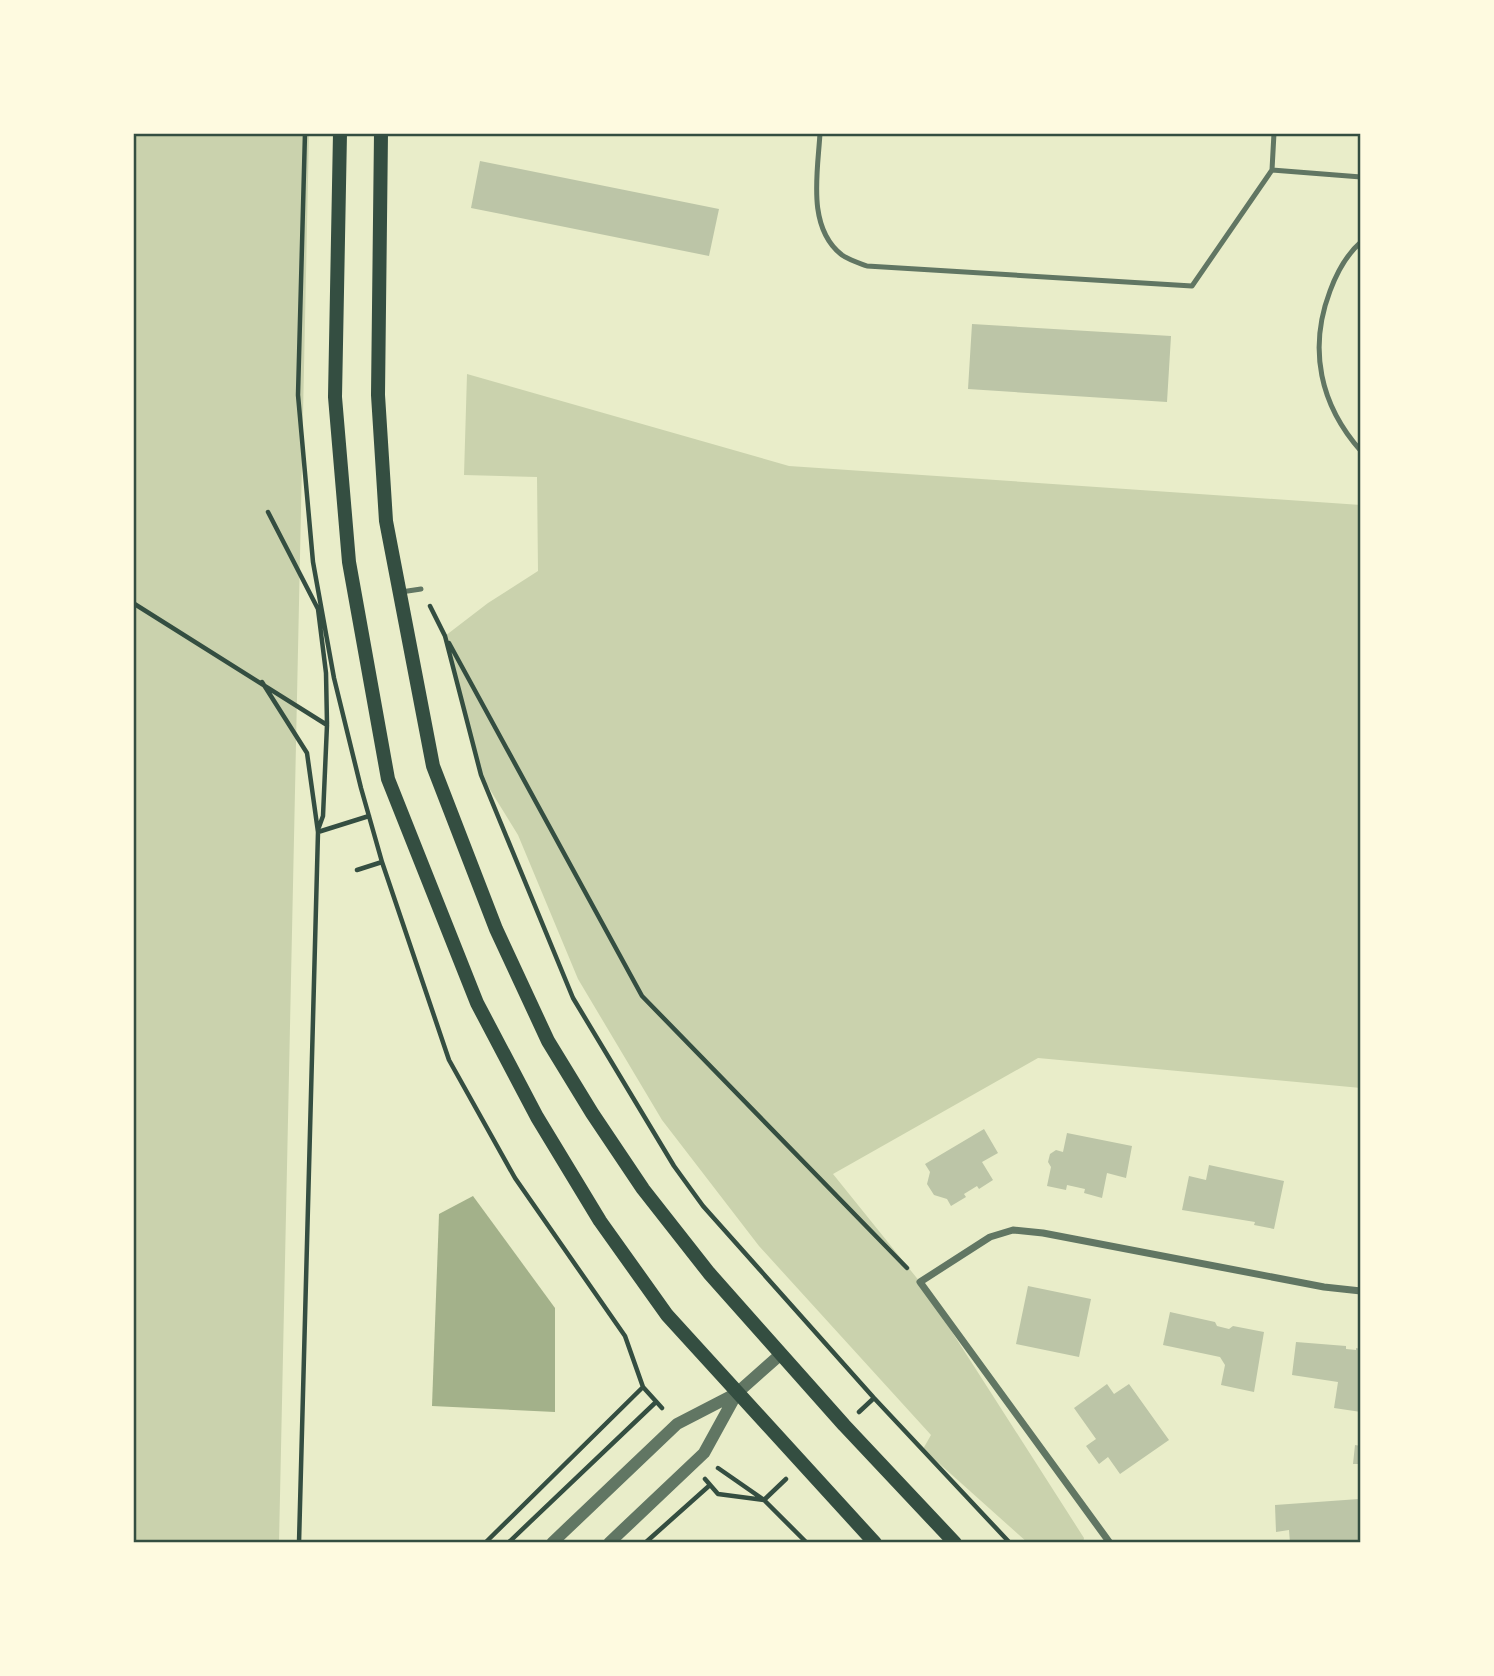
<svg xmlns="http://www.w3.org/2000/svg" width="1494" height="1676" font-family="Inter,sans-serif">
<rect width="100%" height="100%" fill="#e9edc9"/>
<path fill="#cad2ad" d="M133 133H309L279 1543H133Z
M467 374 789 466 1361 505V1088L1038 1058 833 1174 920 1282 1084 1538 1083 1543H1028L923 1449 931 1435 759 1246 662 1120 578 979 518 835 481 775 445 636 488 603 538 571 537 477 464 475Z"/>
<path fill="#a3b18a" d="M473 1196 555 1308V1412L432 1406 439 1214Z"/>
<path fill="#bcc5a7" d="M480 161 719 209 709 256 471 208Z
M972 324 1171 336 1167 402 968 389Z
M984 1129 998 1153 982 1162 993 1180 979 1189 977 1186 964 1194 966 1197 951 1206 947 1199 934 1195 927 1184 930 1172 925 1164Z
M1067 1133 1132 1146 1126 1178 1107 1173 1102 1198 1084 1193 1085 1189 1067 1185 1066 1190 1047 1186 1051 1167 1048 1162 1050 1154 1056 1150 1063 1152Z
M1209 1165 1284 1181 1274 1229 1254 1225 1255 1222 1182 1210 1189 1176 1206 1180Z
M1028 1286 1091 1299 1079 1357 1016 1344Z
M1170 1312 1215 1322 1217 1326 1229 1329 1233 1326 1264 1332 1254 1392 1221 1385 1225 1365 1220 1357 1163 1345Z
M1296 1342 1346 1346V1349L1356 1350V1348L1361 1349V1412L1334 1408 1338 1382 1292 1375Z
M1107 1384 1114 1394 1129 1384 1169 1440 1120 1474 1108 1457 1099 1464 1086 1446 1096 1439 1074 1408Z
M1355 1445 1361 1446V1464H1353Z
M1359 1499 1361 1543H1290L1289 1530 1276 1532 1275 1505Z"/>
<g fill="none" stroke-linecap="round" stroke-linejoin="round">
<path stroke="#344e41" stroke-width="4.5" d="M305 133 298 395 313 562 334 678 361 788 382 862 449 1060 515 1178 625 1336 643 1387 662 1408
M268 512 318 609 326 673 327 724
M133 603 327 725 323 816 319 827
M430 606 445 636 481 775 573 998 674 1166 703 1206 874 1398 1010 1543
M449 643 642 996 907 1268
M262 682 307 753 318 832 299 1543
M318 832 369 816
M357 870 382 862
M859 1412 874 1398
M718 1468 764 1500 807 1543
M705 1479 718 1494 764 1500 786 1479
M485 1543 643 1387
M508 1543 656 1402
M645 1543 710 1485"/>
<path stroke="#617663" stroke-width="5" d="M820 133C818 171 806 227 842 255 849 260 859 263 867 266L1192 286 1272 170
M1274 133 1272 170 1361 177
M1361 242C1346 255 1337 272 1330 291 1308 349 1320 405 1361 451
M401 592 421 589"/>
<path stroke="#617663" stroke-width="7" d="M1110 1543 920 1282 990 1237 1013 1230 1043 1233 1324 1287 1361 1291"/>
<path stroke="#617663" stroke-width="12" d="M552 1543 677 1424 737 1393 781 1354
M609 1543 704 1453 737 1393"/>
<path stroke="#344e41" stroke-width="14" d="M340 133 335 397 349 562 388 779 477 1003 537 1117 600 1221 667 1315 875 1543
M381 133 378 395 386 521 433 766 496 929 548 1041 592 1113 643 1189 709 1273 844 1425 955 1543"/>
</g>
<rect width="1494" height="1676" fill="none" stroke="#fefae0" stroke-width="270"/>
<rect x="135" y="135" width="1224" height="1406" fill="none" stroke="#344e41" stroke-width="2.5"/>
</svg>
